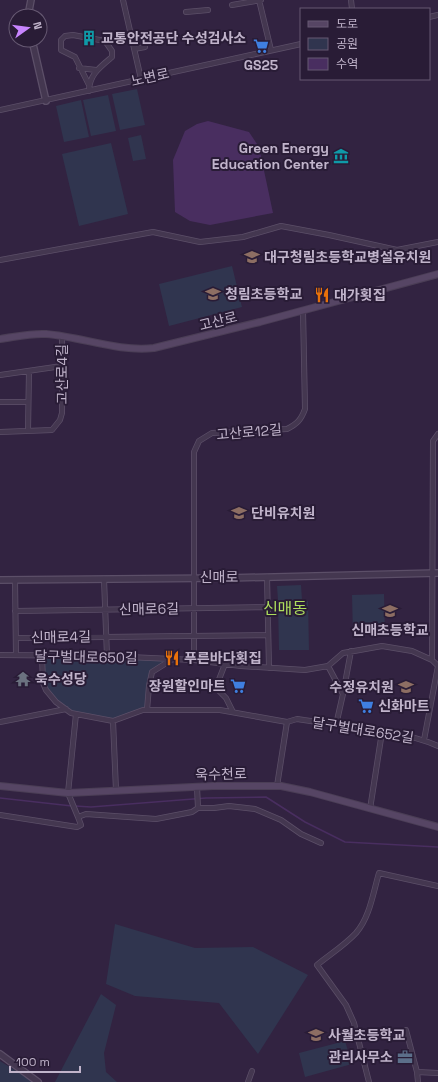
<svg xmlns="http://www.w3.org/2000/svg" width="438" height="1082" font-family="'Space Grotesk','Noto Sans KR',sans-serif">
<rect width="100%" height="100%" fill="#322341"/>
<path fill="#30354f" d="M137 89 145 125 120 130 112 94Z
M108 95 116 131 91 136 83 100Z
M81 100 89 137 64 142 56 106Z
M141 135 146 159 133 161 128 138Z
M111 143 128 214 79 226 62 154Z
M232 266 242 307 169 326 159 284Z
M301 585 302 600H278L277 586Z
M384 594 385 634 353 636 352 595Z
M308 601 309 650H279L278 602Z
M42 656 168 659 152 672 147 707 113 721 71 713 46 690Z
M115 924 195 948 253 947 308 975 258 1054 219 1003 135 996 106 984Z
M101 994 116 1005 104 1053 106 1072 117 1082H55Z
M345 1041 352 1064 305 1077 299 1053Z
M0 1061 34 1082H0Z"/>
<path fill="#492e60" d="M208 121 249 132 259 147 273 213 210 225 190 221 175 212 173 160 185 131 197 124Z"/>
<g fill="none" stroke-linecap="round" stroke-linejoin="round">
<path stroke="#492e60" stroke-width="1.5" d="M0 798 72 806
M75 806 91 807 206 798 266 797 305 822 345 842 438 847"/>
<g stroke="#5c4f68" stroke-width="6">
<path id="minor" d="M123 0 141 79
M259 0 271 50
M351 0 352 9
M232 5 261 0
M186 12 208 10
M429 17 438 15
M134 49 145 47
M79 68 96 70
M89 85 75 57 61 50V40L65 36 73 35 105 41 112 51V57C100 67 89 75 89 91
M0 110 301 44
M0 260 153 232 200 242 243 237 281 226 329 235 397 250 438 242
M0 375 62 366
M0 402H28
M28 431 29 371
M0 432 52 430 60 420 62 413V336
M267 577 269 668
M104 579 107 656
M15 580 16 655
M15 611 267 607
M16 638 267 635
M0 655 107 656 194 660 241 666 305 670 328 666 343 653 382 646 412 651 432 660 438 666
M42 656 43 683 46 690 56 702 71 713 113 721 143 710H220L287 722 277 786
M194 660V452L199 441 212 433 287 429C297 424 301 420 305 409L303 310
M432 660 433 441 438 434
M225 664 218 682V690L226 698 233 712
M328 666 343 694 336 725
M343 694 351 651
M147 710 149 686 152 672 171 660
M76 714 68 793 78 817
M113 721 116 790
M0 722 66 709
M287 722 297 719C339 726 400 729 438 746
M424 740 438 666
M197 787 198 808
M370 809 382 732
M0 815 77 827 81 825 78 817 86 814 156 819 192 812 198 808H214L229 806 255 809 281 820 301 834 321 843
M406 1030 417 1072
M248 1082 252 1071
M369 1082 354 1023 346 1005 317 965C329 955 345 945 356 933 370 917 373 893 379 873L438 886
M418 1082 417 1072 438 1073"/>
</g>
<g stroke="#5c4f68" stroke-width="8">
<path id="tertiary" d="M28 16 31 0
M32 40 46 101
M0 580 228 578 438 573
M0 1054 38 1082"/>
</g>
<g stroke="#4b3e56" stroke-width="8">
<path id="secondary" d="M0 339C15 337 31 333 46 334 83 337 117 352 154 348L260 322 438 274
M0 786 68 793 213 786H281L310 792 438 827"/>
</g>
<use href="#minor" stroke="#443750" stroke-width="4.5"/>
<use href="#tertiary" stroke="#443750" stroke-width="5.5"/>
<use href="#secondary" stroke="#564564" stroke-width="6"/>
</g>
<defs>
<g id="building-bare" transform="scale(1.2)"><path d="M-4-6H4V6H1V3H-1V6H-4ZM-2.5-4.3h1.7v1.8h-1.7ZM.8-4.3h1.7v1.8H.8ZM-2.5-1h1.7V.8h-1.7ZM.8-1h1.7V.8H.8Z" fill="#0f9aa8" stroke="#291c36" stroke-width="2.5" paint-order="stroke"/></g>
<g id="supermarket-bare" transform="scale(1.2)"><path d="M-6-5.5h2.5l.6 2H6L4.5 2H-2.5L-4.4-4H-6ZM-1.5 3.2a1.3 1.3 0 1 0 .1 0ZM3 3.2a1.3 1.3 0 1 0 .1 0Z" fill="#3f7fe0" stroke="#291c36" stroke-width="2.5" paint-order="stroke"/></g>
<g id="museum-bare" transform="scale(1.2)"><path d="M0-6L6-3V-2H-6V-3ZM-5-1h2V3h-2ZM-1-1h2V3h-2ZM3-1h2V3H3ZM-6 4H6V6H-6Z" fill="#0f9aa8" stroke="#291c36" stroke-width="2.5" paint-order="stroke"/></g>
<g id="school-bare" transform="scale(1.2)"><path d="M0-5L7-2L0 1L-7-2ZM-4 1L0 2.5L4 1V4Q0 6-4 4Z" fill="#8d6e63" stroke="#291c36" stroke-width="2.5" paint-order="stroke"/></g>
<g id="restaurant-bare" transform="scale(1.2)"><path d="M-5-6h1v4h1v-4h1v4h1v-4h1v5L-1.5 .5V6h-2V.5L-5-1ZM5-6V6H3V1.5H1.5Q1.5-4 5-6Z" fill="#e8710a" stroke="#291c36" stroke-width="2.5" paint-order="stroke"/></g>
<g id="temple-bare" transform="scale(1.2)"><path d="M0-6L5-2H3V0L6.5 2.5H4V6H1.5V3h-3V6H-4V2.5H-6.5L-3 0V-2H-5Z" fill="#6b7280" stroke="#291c36" stroke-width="2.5" paint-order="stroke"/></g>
<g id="office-bare" transform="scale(1.2)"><path d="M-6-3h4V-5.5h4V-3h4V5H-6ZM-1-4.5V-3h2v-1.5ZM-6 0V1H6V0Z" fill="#5c6f8a" stroke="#291c36" stroke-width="2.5" paint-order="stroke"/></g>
</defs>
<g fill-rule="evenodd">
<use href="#building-bare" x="89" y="38"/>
<use href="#supermarket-bare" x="261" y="46"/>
<use href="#museum-bare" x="341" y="156"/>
<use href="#school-bare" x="252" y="257"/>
<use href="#school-bare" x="213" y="294"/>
<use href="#restaurant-bare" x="322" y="295"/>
<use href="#school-bare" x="239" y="513"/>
<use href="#school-bare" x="390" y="611"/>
<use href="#restaurant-bare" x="172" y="658"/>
<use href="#temple-bare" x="23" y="679"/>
<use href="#supermarket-bare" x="238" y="686"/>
<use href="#school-bare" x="406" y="687"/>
<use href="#supermarket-bare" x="366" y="706"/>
<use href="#school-bare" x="316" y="1035"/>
<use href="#office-bare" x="405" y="1057"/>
</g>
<g text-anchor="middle" stroke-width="4" stroke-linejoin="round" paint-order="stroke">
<g font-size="14" font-weight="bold" fill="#c1b4cb" stroke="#291c36" text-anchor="start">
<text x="101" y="43">교통안전공단 수성검사소</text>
<text x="261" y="70" text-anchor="middle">GS25</text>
<text x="329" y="153" text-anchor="end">Green Energy<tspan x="329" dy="16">Education Center</tspan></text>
<text x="264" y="262">대구청림초등학교병설유치원</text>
<text x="225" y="299">청림초등학교</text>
<text x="334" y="300">대가횟집</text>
<text x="251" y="518">단비유치원</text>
<text x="390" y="635" text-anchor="middle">신매초등학교</text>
<text x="184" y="663">푸른바다횟집</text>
<text x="35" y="684">욱수성당</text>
<text x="226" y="691" text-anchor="end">장원할인마트</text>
<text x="394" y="692" text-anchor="end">수정유치원</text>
<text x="378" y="711">신화마트</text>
<text x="328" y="1040">사월초등학교</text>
<text x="393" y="1062" text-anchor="end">관리사무소</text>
</g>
<g font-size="14" fill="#c1b4cb" stroke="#291c36">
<text transform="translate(150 77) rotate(-13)" y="5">노변로</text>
<text transform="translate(218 321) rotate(-14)" y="5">고산로</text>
<text transform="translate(62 374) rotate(-90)" y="5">고산로4길</text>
<text transform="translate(249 432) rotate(-5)" y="5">고산로12길</text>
<text x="219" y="582">신매로</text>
<text transform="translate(149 609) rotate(-1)" y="5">신매로6길</text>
<text transform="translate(61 637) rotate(-1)" y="5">신매로4길</text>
<text transform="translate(86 657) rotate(1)" y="5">달구벌대로650길</text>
<text transform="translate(363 730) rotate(9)" y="5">달구벌대로652길</text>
<text transform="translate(221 774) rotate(-1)" y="5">욱수천로</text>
</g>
<g font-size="16" fill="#addd5d" stroke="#291c36">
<text x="285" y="614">신매동</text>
</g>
</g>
<rect x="300" y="8" width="130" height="72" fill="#291c36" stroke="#665972"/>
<rect x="308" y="21" width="20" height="6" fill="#564564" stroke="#665972"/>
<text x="336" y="28" font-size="12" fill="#c1b4cb">도로</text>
<rect x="308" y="38" width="20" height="12" fill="#30354f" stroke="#665972"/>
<text x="336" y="48" font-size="12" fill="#c1b4cb">공원</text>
<rect x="308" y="58" width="20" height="12" fill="#492e60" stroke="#665972"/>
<text x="336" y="68" font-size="12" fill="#c1b4cb">수역</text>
<g transform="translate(28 28) rotate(76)"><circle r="19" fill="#291c36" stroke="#665972"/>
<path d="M0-3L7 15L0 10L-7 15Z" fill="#c885ff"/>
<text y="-6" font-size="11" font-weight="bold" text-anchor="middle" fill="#c1b4cb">N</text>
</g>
<path d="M10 1066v6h70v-6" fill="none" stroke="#c1b4cb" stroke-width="2"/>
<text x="16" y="1066" font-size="12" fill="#c1b4cb" stroke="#291c36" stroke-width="3" paint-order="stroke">100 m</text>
</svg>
